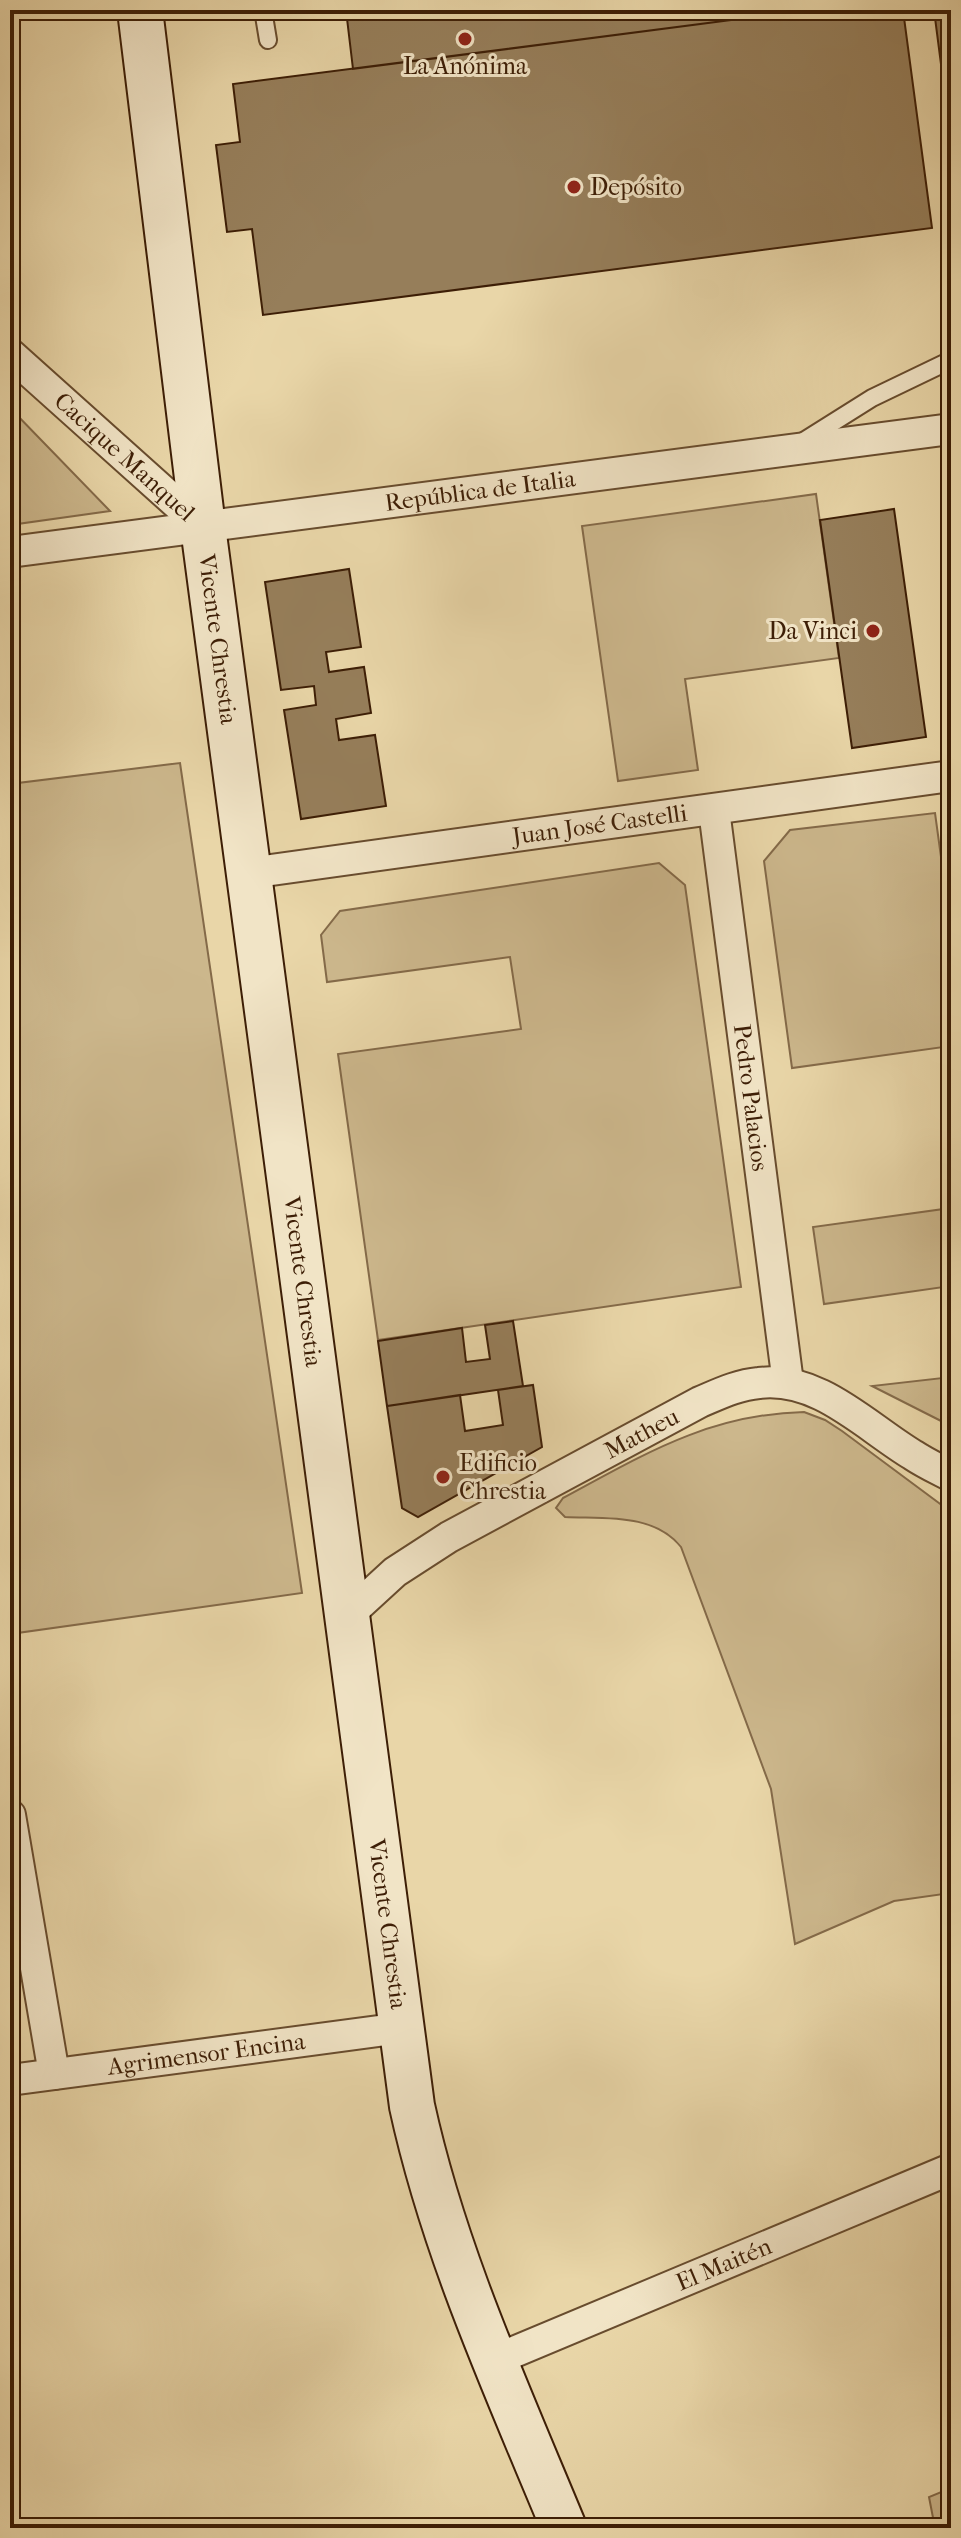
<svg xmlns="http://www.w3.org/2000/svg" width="961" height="2538" font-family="'IM FELL French Canon',serif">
<rect width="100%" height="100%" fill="#e9d6a8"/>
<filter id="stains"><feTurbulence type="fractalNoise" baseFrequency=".0025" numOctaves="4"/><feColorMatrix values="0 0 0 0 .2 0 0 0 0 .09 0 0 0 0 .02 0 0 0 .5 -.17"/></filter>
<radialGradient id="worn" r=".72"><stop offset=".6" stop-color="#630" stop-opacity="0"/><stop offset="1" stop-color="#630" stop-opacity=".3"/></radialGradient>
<path fill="#ccb78c" stroke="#846a49" stroke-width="2" d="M13 411 110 511 10 525V414Z
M816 494 839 658 685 679 698 770 618 781 582 526Z
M180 763 302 1593 10 1634V784Z
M935 813 951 930V1046L792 1068 764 861 790 830Z
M659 863 685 885 741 1287 378 1340 338 1054 521 1029 510 957 327 982 321 935 340 911Z
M951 1208V1286L824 1304 813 1227Z
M951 1377V1426L872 1386Z
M804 1412 825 1420 842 1431 951 1512V1893L894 1901 795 1944 771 1789 681 1547C654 1513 605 1519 565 1517L556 1508 563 1498C643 1455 709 1414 804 1412Z
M951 2488V2528H935L929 2497Z"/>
<path fill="#967e5a" stroke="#3d1e06" stroke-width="2" d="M346 10H809L353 69Z
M809 10H903L932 228 263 315 252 229 227 232 216 145 240 142 233 84Z
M934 10H951V71L942 72Z
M894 509 926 737 852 748 820 520Z
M349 569 361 647 326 652 329 672 364 667 371 713 336 719 339 740 375 735 386 806 301 819 284 710 316 705 314 686 281 690 265 582Z
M513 1321 523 1386 387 1406 378 1341 462 1328 466 1362 490 1359 485 1325Z
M533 1385 542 1447 418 1517 402 1508 387 1406 460 1395 465 1431 503 1425 498 1390Z"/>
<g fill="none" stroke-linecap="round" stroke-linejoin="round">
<g stroke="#684c2e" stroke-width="20">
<path id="service" d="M263 10 268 40
M802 442 872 398 951 360"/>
</g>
<g stroke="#684c2e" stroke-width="34">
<g id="minor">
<path id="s1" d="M10 354 203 527"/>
<path id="s2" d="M10 552 951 429"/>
<path id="s3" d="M714 810 788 1383"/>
<path id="s4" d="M249 873 951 776"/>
<path id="s5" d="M347 1616 395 1572 449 1537 700 1402C719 1394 737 1385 759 1383 819 1376 865 1426 913 1455 925 1463 938 1469 951 1476"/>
<path d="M10 1815 54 2074"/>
<path id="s6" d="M10 2080 401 2028"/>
<path id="s7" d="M495 2360 951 2169"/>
</g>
</g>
<g stroke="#3d1e06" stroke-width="48">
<g id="secondary">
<path id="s8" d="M140 10 203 527 412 2106C444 2253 507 2390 564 2528"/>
</g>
</g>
<use href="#service" stroke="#f1e4c6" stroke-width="16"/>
<use href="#minor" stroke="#f1e4c6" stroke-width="30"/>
<use href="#secondary" stroke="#f1e4c6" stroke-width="44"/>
</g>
<g fill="#8f2418" stroke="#f1e4c6" stroke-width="3">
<circle cx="465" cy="39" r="8"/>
<circle cx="574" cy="187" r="8"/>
<circle cx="873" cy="631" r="8"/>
<circle cx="443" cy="1477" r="8"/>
</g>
<g text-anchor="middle" stroke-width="6" stroke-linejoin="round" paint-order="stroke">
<g font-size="24" fill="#3d1e06" stroke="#f1e4c6" text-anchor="start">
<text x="465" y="74" text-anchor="middle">La Anónima</text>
<text x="590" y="195">Depósito</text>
<text x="857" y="639" text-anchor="end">Da Vinci</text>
<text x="459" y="1471">Edificio<tspan x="459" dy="28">Chrestia</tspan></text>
</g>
<g font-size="24" fill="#3d1e06" stroke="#f1e4c6">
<text dy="8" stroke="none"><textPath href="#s1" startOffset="154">Cacique Manquel</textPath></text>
<text dy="8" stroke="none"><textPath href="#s2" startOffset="474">República de Italia</textPath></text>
<text dy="8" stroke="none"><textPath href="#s8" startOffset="634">Vicente Chrestia</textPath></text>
<text dy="8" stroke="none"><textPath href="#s4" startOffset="354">Juan José Castelli</textPath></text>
<text dy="8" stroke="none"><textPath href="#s3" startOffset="290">Pedro Palacios</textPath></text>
<text dy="8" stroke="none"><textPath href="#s8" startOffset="1282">Vicente Chrestia</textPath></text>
<text dy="8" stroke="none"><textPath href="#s5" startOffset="348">Matheu</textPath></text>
<text dy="8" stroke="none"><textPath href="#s8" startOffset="1930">Vicente Chrestia</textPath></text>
<text dy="8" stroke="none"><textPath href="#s6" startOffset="198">Agrimensor Encina</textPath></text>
<text dy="8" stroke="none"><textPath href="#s7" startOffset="248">El Maitén</textPath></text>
</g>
</g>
<rect width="961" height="2538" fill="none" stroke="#e9d6a8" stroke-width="40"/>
<rect x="12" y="12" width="937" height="2514" fill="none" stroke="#3d1e06" stroke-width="4"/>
<rect x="20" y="20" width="921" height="2498" fill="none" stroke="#3d1e06" stroke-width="2"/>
<rect width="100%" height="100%" filter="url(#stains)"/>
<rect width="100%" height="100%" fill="url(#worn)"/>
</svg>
